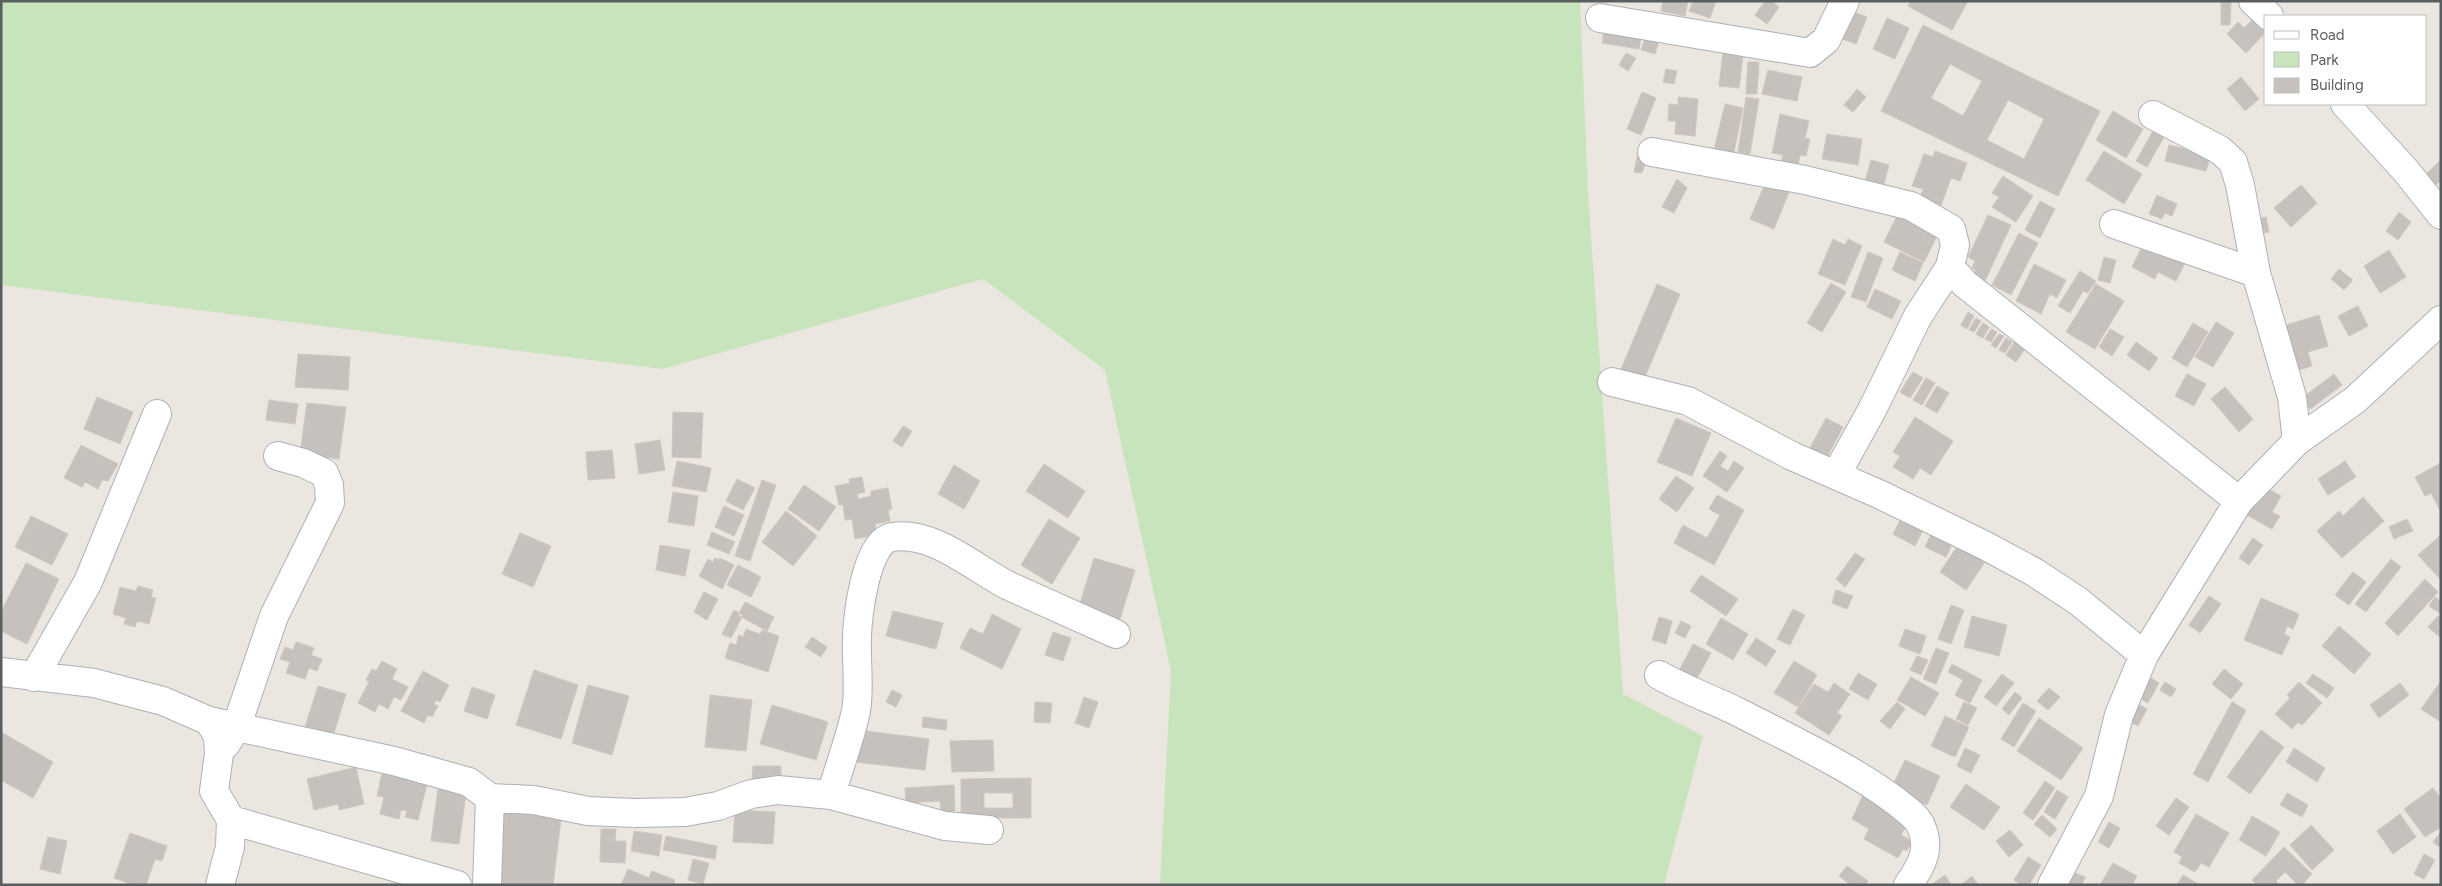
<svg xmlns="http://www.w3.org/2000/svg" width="2442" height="886" font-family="Figtree,sans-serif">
<rect width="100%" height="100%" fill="#ece6e0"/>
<path fill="#c7e4bc" d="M1 1H1580L1588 192 1623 694 1703 736 1664 885H1160L1171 671 1105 370 983 279 662 369 1 285Z"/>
<path fill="#c7c1bd" stroke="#d0c6bf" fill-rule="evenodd" d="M1663 1H1688L1685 16 1661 11Z
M1693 1H1716L1710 18 1689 11Z
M1765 1H1771L1779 7 1767 24 1755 15Z
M1911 1H1968L1952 30 1908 6Z
M2221 2H2231L2230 25H2221Z
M1849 10 1867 17 1856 44 1839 38Z
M1887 18 1909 28 1895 59 1873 49Z
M2253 19 2266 32 2246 53 2227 34 2238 22 2244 28Z
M1605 24 1642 31 1639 49 1602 43Z
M1923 25 2100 111 2058 196 1881 111ZM1950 64 1982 81 1963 116 1931 98ZM2008 100 2044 119 2024 159 1987 140Z
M1646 35 1659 40 1655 54 1641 50Z
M1724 44 1744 47 1739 88 1719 86Z
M1626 53 1636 58 1628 71 1619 65Z
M1748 62H1759L1757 94H1746Z
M1666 69 1677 71 1674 84 1663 82Z
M1768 70 1802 77 1797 101 1762 94Z
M2241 77 2259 99 2245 111 2227 89Z
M1857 89 1866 97 1853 112 1844 105Z
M1642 92 1656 98 1641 135 1627 129Z
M1678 97 1698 99 1695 136 1675 134 1676 121H1668L1669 104 1678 105Z
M1746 97 1759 99 1750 154 1738 152Z
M1725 104 1743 108 1732 162 1712 158Z
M2113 111 2143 129 2126 158 2096 140Z
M1780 114 1809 121 1805 138 1810 139 1806 156 1800 155 1798 166 1781 162 1783 155 1772 153Z
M2153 131 2164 137 2147 167 2136 161Z
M1827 134 1862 139 1858 165 1822 159Z
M2169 145 2211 155 2206 171 2165 161Z
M1935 151 1967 163 1960 181 1951 178 1940 208 1919 200 1923 189 1912 186 1924 154 1933 157Z
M2104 151 2142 174 2124 204 2086 180Z
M1638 153 1648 154 1642 173 1634 172Z
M1871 160 1889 165 1882 191 1864 186Z
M2441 160V180L2435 186 2425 175Z
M2003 176 2033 196 2016 222 1992 207 1999 197 1992 193Z
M1768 177 1791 187 1774 229 1750 219Z
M1677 179 1687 188 1674 213 1662 207Z
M2301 185 2317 203 2291 227 2274 208Z
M2157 195 2177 204 2172 216 2165 213 2162 219 2149 214Z
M2040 201 2055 209 2040 238 2025 230Z
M2399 212 2411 222 2398 240 2386 231Z
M1898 214 1938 234 1924 262 1884 242Z
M1988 215 2011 225 1985 281 1973 276 1976 270 1972 268 1975 261 1968 257Z
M2266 217 2269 232 2260 234 2257 219Z
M2019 233 2038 243 2011 295 1992 285Z
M1833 239 1845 245 1848 239 1862 246 1845 285 1818 274Z
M2157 242 2188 257 2176 281 2158 272 2155 279 2132 267 2142 247 2152 252Z
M2389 250 2406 277 2380 293 2364 266Z
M1868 252 1883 258 1866 302 1851 297Z
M1900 252 1923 263 1915 281 1892 270Z
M2104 257 2116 260 2110 283 2098 280Z
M2034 264 2066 280 2057 298 2050 294 2041 314 2016 301Z
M2339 269 2353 280 2344 290 2331 279Z
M2080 271 2096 281 2088 293 2083 291 2070 313 2058 306Z
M1831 283 1846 292 1822 332 1807 323Z
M1657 284 1680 294 1642 384 1619 374Z
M2096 284 2124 301 2095 349 2066 332Z
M1875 289 1901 301 1892 319 1867 307Z
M2358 306 2368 326 2349 336 2338 316Z
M1968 312 1974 316 1967 329 1961 325Z
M2319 315 2328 346 2308 352 2312 366 2296 371 2283 326Z
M1976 318 1981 321 1974 332 1969 330Z
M2216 322 2234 333 2213 367 2195 357Z
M1983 323 1989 327 1983 338 1976 334Z
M2193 323 2208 332 2187 367 2172 358Z
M1991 329 1997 332 1991 342 1985 339Z
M2110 329 2124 337 2112 356 2099 347Z
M1999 334 2004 336 1996 348 1991 345Z
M2006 338 2012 342 2005 353 1999 350Z
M2015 341 2025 349 2016 362 2006 355Z
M2136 342 2158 358 2149 371 2127 355Z
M298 354 350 357 348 390 295 387Z
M1913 372 1923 378 1910 398 1900 392Z
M2187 374 2206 384 2194 406 2175 396Z
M2334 374 2342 385 2310 409 2302 398Z
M1926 378 1935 383 1922 405 1913 400Z
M1937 386 1949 393 1937 413 1925 406Z
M2225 387 2253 419 2239 432 2211 399Z
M97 397 133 412 120 444 84 429Z
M269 400 298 404 295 424 266 420Z
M307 403 346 407 339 459 300 454Z
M673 412 703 413 701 458 672 457Z
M1915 417 1953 441 1931 475 1920 468 1913 479 1893 467 1900 456 1893 452Z
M1676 418 1711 433 1692 476 1657 462Z
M1826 418 1843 427 1826 459 1809 450Z
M903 426 912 431 902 447 893 441Z
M660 440 665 470 639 474 635 444Z
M81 445 118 464 108 481 102 480 98 489 85 482 82 487 64 478Z
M612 450 615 478 588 480 586 452Z
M1720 451 1727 456 1720 466 1728 471 1734 461 1744 468 1727 492 1703 476Z
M677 461 711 468 706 492 672 486Z
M2345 461 2356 477 2328 495 2318 479Z
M2441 463V512L2431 493 2425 496 2415 477Z
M1044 464 1085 491 1068 518 1026 491Z
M954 465 980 481 964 509 938 494Z
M1676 476 1694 488 1677 512 1659 499Z
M862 477 865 492 857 494 858 499 871 496V491L888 488 892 509 888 510 890 521 875 524 877 535 855 539 852 519 845 520 843 505H839L835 486 850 483 849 479Z
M737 479 755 488 743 510 726 501Z
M762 480 776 485 750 561 735 556Z
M804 485 836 507 819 531 788 509Z
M2263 486 2281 496 2272 512 2280 516 2272 529 2247 515Z
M673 492 698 496 694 526 668 522Z
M1717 495 1744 510 1714 565 1674 543 1683 525 1707 538 1720 515 1709 509Z
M2363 497 2384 521 2342 558 2317 531 2339 511 2343 516Z
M724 506 744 515 734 536 715 527Z
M786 511 817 536 793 566 762 542Z
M1904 513 1923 530 1915 546 1893 534Z
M31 516 68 534 52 565 15 547Z
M1049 519 1080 538 1052 584 1021 565Z
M2407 519 2413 531 2394 539 2389 527Z
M1934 528 1955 538 1946 557 1925 547Z
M712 532 735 542 729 554 707 545Z
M520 533 551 546 533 587 502 574Z
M2441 535V578L2440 579 2418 555Z
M2253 538 2263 545 2249 565 2239 558Z
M1961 541 1987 559 1966 590 1940 572Z
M660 545 690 550 685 576 656 570Z
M1855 553 1865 559 1845 587 1836 579Z
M715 558 719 560 720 558 734 565 722 589 699 576 708 559 713 562Z
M1094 558 1135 570 1119 622 1078 610Z
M2391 559 2401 567 2366 612 2355 604Z
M26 563 59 579 27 644 1 631V612Z
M738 565 761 577 751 597 727 585Z
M2353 572 2366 582 2349 605 2335 595Z
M1701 575 1738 599 1726 616 1690 591Z
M2425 579 2438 592 2398 636 2385 623Z
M138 586 153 590 151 597 156 598 149 624 137 621 135 627 124 624 126 618 113 614 120 587 136 591Z
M1836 590 1853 596 1847 609 1832 603Z
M704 592 718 599 707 620 694 612Z
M2209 596 2221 604 2200 633 2189 625Z
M2435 597 2441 601V614L2429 606Z
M2261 598 2299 614 2293 629 2287 626 2284 634 2290 637 2282 655 2244 640Z
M745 602 774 617 767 631 738 615Z
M1951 605 1964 610 1951 644 1938 639Z
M1793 609 1805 615 1790 645 1777 639Z
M734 610 743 615 731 638 722 634Z
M893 611 943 623 936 649 886 636Z
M992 614 1021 629 1002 669 960 648 970 628 983 634Z
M1972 616 2007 625 1999 656 1964 647Z
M2438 616 2441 618V638L2428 627Z
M1659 617 1672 621 1666 644 1652 640Z
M1721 618 1748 634 1733 660 1706 644Z
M1681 621 1691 626 1685 638 1675 633Z
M2339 626 2371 654 2354 674 2322 646Z
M746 629 760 634 762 630 779 636 768 672 725 658 730 643 736 645 739 635 743 637Z
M1905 629 1926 636 1920 654 1899 646Z
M1053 632 1071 638 1063 661 1045 655Z
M812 637 827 647 821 657 805 647Z
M1756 638 1776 651 1766 666 1746 653Z
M296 642 314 648 311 655 322 659 317 671 309 668 305 679 286 673 290 662 280 659 285 647 293 650Z
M1693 644 1711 653 1695 682 1678 673Z
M1936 648 1949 653 1936 684 1923 679Z
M1917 656 1928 660 1921 675 1910 670Z
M382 661 397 669 392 679 408 687 401 700 394 697 388 709 379 704 375 712 358 703 369 682 366 680 372 669 376 671Z
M1794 661 1817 675 1798 707 1774 693Z
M1952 664 1982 680 1970 703 1955 695 1963 680 1948 672Z
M2224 669 2243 684 2231 699 2212 684Z
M534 670 578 685 561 739 516 725Z
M423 671 449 685 440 702 436 700 434 704 438 706 432 717 428 715 424 723 401 711Z
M1858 673 1877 684 1868 700 1849 689Z
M2002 674 2014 683 1996 706 1984 697Z
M2313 674 2334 688 2327 698 2306 683Z
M1911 677 1939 693 1925 716 1897 700Z
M2151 678 2159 683 2148 703 2139 698Z
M2441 681V722L2421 709Z
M2165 682 2176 689 2171 697 2160 690Z
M2299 682 2322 703 2302 725 2298 722 2292 729 2275 714 2290 698 2287 695Z
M1834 683 1850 694 1837 713 1842 716 1829 735 1795 713 1814 684 1828 692Z
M2400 683 2409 695 2379 718 2370 705Z
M588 685 629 696 612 755 572 743Z
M318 686 346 694 333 736 305 727Z
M472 687 495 695 487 719 464 711Z
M2049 688 2060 697 2048 710 2037 701Z
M892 690 902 695 896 707 886 702Z
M2015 692 2022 698 2009 715 2002 709Z
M710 695 752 700 746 751 705 747Z
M1084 697 1098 702 1089 728 1075 723Z
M2131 700 2147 709 2138 726 2122 718Z
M1035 702 1052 703 1050 723 1034 722Z
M1897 702 1905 709 1890 729 1880 721Z
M1964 702 1977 708 1968 725 1956 719Z
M2232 702 2246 710 2208 782 2193 774Z
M2023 703 2036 711 2014 747 2001 739Z
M772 705 828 722 816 760 760 744Z
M1945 716 1969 727 1955 757 1931 746Z
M923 717 947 720 946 730 922 727Z
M2039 718 2083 748 2061 780 2017 751Z
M859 730 929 739 925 770 855 762Z
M2261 730 2284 747 2250 794 2227 777Z
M1 732 53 762 33 798 1 780Z
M993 740 994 771 952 772 950 741Z
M1965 748 1980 755 1971 773 1957 766Z
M2294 748 2325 768 2317 782 2286 762Z
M1905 760 1940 776 1927 805 1891 789Z
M753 766H781V780H752Z
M356 767 364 804 339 810 338 804 314 810 307 779Z
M382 773 427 784 418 820 405 817 407 811 401 810 399 819 380 814 384 797 377 796Z
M1031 778V818H961V779ZM984 793H1013V808H984Z
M2045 781 2055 788 2033 820 2023 813Z
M1966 784 2000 807 1984 830 1950 807Z
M954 785 955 811 941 812 940 801 906 803 905 788Z
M2433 788 2441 799V827L2425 837 2404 809Z
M438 789 466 793 459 844 431 841Z
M2057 790 2068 797 2055 819 2044 812Z
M1864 793 1910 820 1901 835 1912 841 1907 851 1903 849 1898 858 1864 839 1869 829 1852 819Z
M2287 793 2308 805 2302 817 2280 805Z
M2176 798 2189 807 2169 835 2156 826Z
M505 804 562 811 553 885 495 884Z
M735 810 775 812 773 844 733 842Z
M2196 814 2229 833 2209 867 2201 863 2195 872 2179 863 2182 857 2174 852Z
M2400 814 2416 837 2393 854 2377 831Z
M2042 815 2057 829 2050 837 2034 824Z
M2252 816 2280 832 2266 856 2239 840Z
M2109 822 2120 828 2109 848 2098 842Z
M2311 825 2334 850 2312 870 2290 845Z
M601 829H616L615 841H626L625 863 600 862Z
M2010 830 2023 845 2009 857 1996 841Z
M634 831 662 835 659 856 631 851Z
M2441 832V845L2439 847 2433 842Z
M130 833 167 846 162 861 155 859 146 885H133L114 878Z
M666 836 717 846 715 859 663 850Z
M48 837 67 841 60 874 40 869Z
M2284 847 2312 874 2302 885H2298L2285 872 2276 881 2279 885H2257L2252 880Z
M2424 854 2435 860 2424 879 2414 874Z
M2028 857 2041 865 2029 885H2022L2014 880Z
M693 859 709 863 703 884 688 880Z
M2113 863 2137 876 2132 885H2100Z
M1847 866 1868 881 1865 885H1851L1839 876Z
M628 869 649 878 652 871 675 880 673 885H621Z
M2070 871 2085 877 2082 885H2066Z
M1945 875 1951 885H1931Z
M2183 875 2198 884V885H2177Z
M1972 876 1978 885H1961Z"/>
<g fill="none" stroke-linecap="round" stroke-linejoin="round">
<g stroke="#acb1b3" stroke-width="30">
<path id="minor" d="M2253 1 2269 16
M1600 18 1810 53 1826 40 1845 1
M2345 104 2406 171 2441 215
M2153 115 2220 150 2233 162 2240 185 2256 273 2292 397 2297 441
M1652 152 1805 180 1911 206 1951 229 1955 245 1950 267 1918 316 1872 410 1836 475
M2114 224 2256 273
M1950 267 1965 284 2239 501
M1612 382 1688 401 1792 456 1881 495 1984 545 2034 572 2078 601 2144 655
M1 672 94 683 163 701 209 721 218 736 219 754 214 791 231 820 230 847 220 885
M1659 675C1685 690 1712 699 1738 712 1792 740 1849 766 1897 802 1905 809 1917 816 1921 826 1931 849 1922 865 1908 885
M34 677 88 582 157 414
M209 721 394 761 469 782 490 798 487 885
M226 744 236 728 274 616 330 503 329 485 324 473 303 463 278 456
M831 795C839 767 850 739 856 711 860 691 856 661 857 639 857 617 866 541 892 537 933 530 975 569 1009 586 1044 602 1080 618 1116 634
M490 798 534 800 588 811 635 813 685 812 718 806 751 794 778 790 831 795 945 826 989 830
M231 820 457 885
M2052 885 2099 796 2119 715 2144 655 2239 501 2297 441 2355 400 2441 320"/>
</g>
<use href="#minor" stroke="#fff" stroke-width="28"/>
</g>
<rect width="2442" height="886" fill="none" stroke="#595f61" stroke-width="5"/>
<rect x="2264" y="15" width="162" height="90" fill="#ffffff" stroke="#bdbfc0"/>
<rect x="2274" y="31" width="25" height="8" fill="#ffffff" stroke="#bdbfc0"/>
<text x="2310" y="40" font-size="15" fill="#595f61">Road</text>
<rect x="2274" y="52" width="25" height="15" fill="#c7e4bc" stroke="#bdbfc0"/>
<text x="2310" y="65" font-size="15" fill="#595f61">Park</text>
<rect x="2274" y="78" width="25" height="15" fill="#c7c1bd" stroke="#bdbfc0"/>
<text x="2310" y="90" font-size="15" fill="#595f61">Building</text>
</svg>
